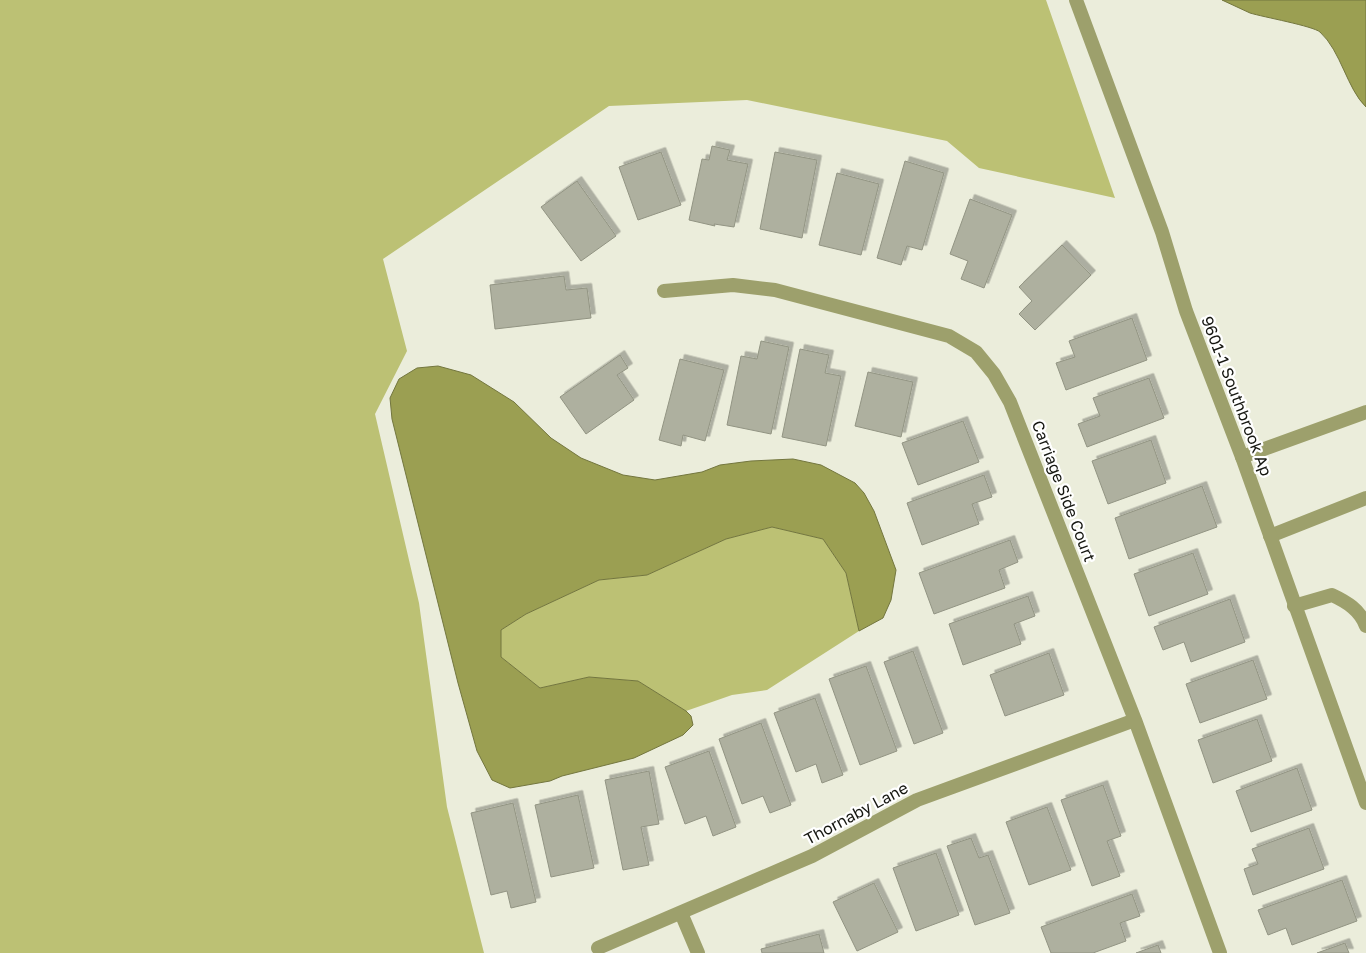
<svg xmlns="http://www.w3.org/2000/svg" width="1366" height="953" font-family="'Golos Text',sans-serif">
<defs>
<filter id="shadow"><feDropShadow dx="4.5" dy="-4.5" stdDeviation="0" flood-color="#0004"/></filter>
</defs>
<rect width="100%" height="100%" fill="#ebeddb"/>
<path fill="#bcc174" d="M0 0H1046L1115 198 979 168 947 141 747 100 609 106 383 259 407 351 375 414 419 603 447 807 484 953H0Z
M772 527 823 539 846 573 859 631 767 690 732 695 686 711 638 681 589 677 540 688 501 657V630L526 614 599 580 647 575 726 539Z"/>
<path fill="#9b9f52" stroke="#73763e" d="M1222 0H1366V107C1347 89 1341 51 1320 32 1313 26 1263 17 1250 13 1241 9 1231 4 1222 0Z
M438 366 471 375 514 402 551 438 581 458 623 475 655 480 702 472 720 465 751 461 793 459 821 465 855 483 864 493 874 511 896 570 891 600 883 618 859 631 846 573 823 539 772 527 726 539 647 575 599 580 526 614 501 630V657L540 688 589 677 638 681 686 711 691 716 693 725 683 735 634 758 562 776 550 781 510 788 492 780 477 751 458 683 392 419 390 398 399 379 417 368Z"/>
<path fill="#aeb09f" stroke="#929483" filter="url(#shadow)" d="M712 146 730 150 727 160 748 164 734 227 714 224 715 226 689 220 702 159 709 160Z
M661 152 681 205 638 220 619 167Z
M775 152 817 160 802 238 760 229Z
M905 161 944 173 922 250 907 246 901 265 877 258Z
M837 173 879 184 861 255 819 245Z
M577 181 616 236 581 261 541 207Z
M970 199 1012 215 984 288 961 279 968 261 950 254Z
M1062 245 1091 275 1035 330 1019 314 1032 301 1019 287Z
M564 276 566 290 587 288 591 318 495 329 490 285Z
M1132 318 1147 360 1066 390 1056 363 1075 357 1069 341Z
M761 341 789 347 771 434 727 425 741 356 757 359Z
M800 349 829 355 825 373 841 376 826 446 782 437Z
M620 355 628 368 617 375 634 400 586 434 560 397Z
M680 359 724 370 705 441 683 435 681 446 659 440Z
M868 372 913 382 901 437 855 426Z
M1149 378 1164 418 1087 447 1078 424 1100 416 1093 398Z
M963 421 979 462 918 485 902 443Z
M1151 440 1166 483 1108 504 1092 461Z
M984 475 992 497 972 504 979 524 922 545 907 503Z
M1202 486 1217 527 1129 559 1115 518Z
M1010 540 1018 562 999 570 1005 588 934 614 919 573Z
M1193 553 1208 594 1149 616 1134 574Z
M1028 596 1035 616 1014 624 1021 644 963 665 949 624Z
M1230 599 1245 642 1191 662 1184 642 1163 650 1154 627Z
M913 651 943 733 914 744 884 662Z
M1049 653 1064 695 1005 716 990 675Z
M1253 660 1267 699 1200 723 1186 684Z
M866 666 897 751 860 765 829 679Z
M815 698 843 775 822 783 816 764 796 772 774 713Z
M1257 719 1272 761 1213 783 1198 740Z
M761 723 791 805 770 813 763 796 742 804 719 739Z
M709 751 736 827 713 836 706 816 685 824 665 767Z
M1297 768 1312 810 1251 832 1236 791Z
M649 771 659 824 641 827 649 865 623 870 605 780Z
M1103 785 1121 836 1107 841 1120 876 1092 886 1061 800Z
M578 795 594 868 551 877 535 805Z
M513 803 536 902 511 908 507 891 491 895 471 813Z
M1047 807 1071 870 1029 885 1006 822Z
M1309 828 1324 869 1253 895 1244 869 1258 864 1252 849Z
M971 838 979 858 988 855 1010 913 975 925 947 846Z
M936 853 959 915 916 931 893 868Z
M1342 880 1357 921 1292 945 1286 928 1268 935 1258 910Z
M874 883 898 932 857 951 833 902Z
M1132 894 1140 916 1120 923 1126 941 1093 953H1051L1041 927Z
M819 934 824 953H762L761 949Z
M1345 943 1349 953H1317Z
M1158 945 1161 953H1136Z"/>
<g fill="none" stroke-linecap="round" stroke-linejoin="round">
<path stroke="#9da06c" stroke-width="14" d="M1242 457 1366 412
M1270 536 1366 498
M1294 606 1332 595C1347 602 1360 610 1366 626"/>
<path stroke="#9da06c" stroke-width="14" d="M1076 0 1162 232 1186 311 1242 457 1366 803
M664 291 733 285 775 290 949 336 976 352 994 374 1010 402 1135 720 1220 953
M681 913 698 953
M598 948 812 856 917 800 1135 720"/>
</g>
<g text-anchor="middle" stroke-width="4.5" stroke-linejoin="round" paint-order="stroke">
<g font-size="16" fill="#151610" stroke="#fff">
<text transform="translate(1237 396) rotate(69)" y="6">9601-1 Southbrook Ap</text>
<text transform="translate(1064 491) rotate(69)" y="6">Carriage Side Court</text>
<text transform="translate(856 813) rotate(-28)" y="6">Thornaby Lane</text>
</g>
</g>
</svg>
